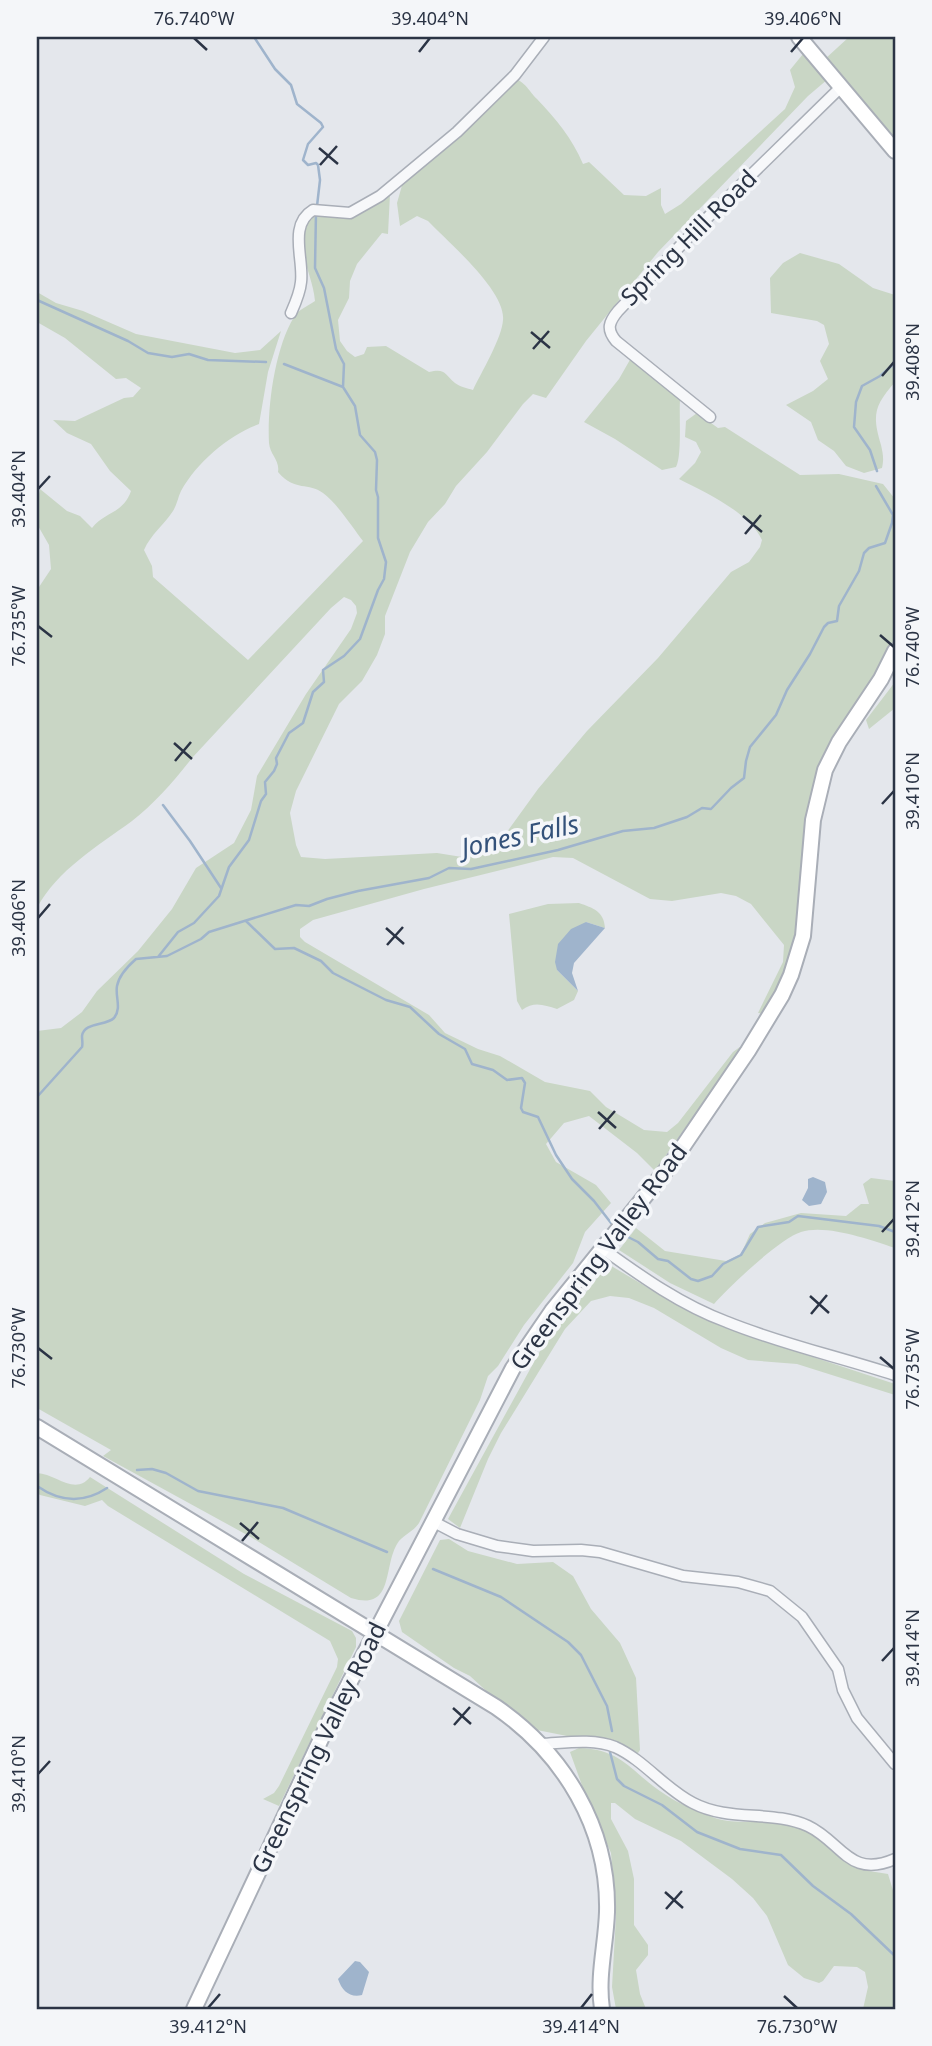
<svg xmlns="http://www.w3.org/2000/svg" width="932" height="2046" font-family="'Noto Sans',sans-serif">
<rect width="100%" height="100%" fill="#e4e7ec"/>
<path fill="#c9d6c5" d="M849 37H895V145L825 59Z
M803 54 828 79 808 96 658 252 586 341 546 398 533 394 523 404 487 452 456 486 445 504 428 522 410 552 385 616V634L377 655 362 681 339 704 296 791 290 813 296 845 301 857 325 859 437 853 462 857 486 853 499 843 538 789 587 731 658 658 731 572 749 562 760 547 762 540C749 512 706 493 679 479L695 463 701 452 696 442 685 437 686 421 697 413 718 428 725 427 800 475 839 474 883 484 895 499V638L877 674 831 741 816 781 796 946 784 979 765 1014 758 1013 783 962 784 945 751 904 736 896 721 893 672 901 650 899 573 858 553 857 424 889 313 920 300 929V937L305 942 429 1015 445 1033 478 1049 500 1056 545 1082 590 1091 606 1107 644 1130 667 1132 678 1123 733 1052 744 1044 655 1171 637 1153 589 1116 564 1123 546 1144 556 1162 596 1185 611 1203 585 1232 573 1263 524 1325 498 1366 488 1376 480 1400 419 1523C414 1531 404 1535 399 1541 382 1564 396 1612 351 1598L249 1536 103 1456 111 1450 37 1408V1031L61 1028 82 1012 97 991 138 951 172 909 196 868 234 843 251 810 257 776 306 694 351 629 357 613 356 606 351 600 344 597 331 608 192 758C174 781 155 803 132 821 98 846 57 870 37 908V607L39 587 51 569 49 545 37 524V503L40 489 67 511 80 516 92 528C104 512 123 514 131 491L110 471 91 444 67 433 53 420 75 421 124 398 133 397 141 388 126 378 116 379 65 338 37 322V292L56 303 83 311 136 334 235 353 260 350 281 331 268 372 259 424C229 435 197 462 181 491 178 497 177 505 173 511 164 525 151 534 144 550L152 566 153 577 248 660 363 541C353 528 336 502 323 493 309 482 295 492 278 472 280 460 270 455 269 443 267 407 275 348 294 317 299 309 308 306 315 301 313 279 302 261 302 238 301 205 329 219 347 217 362 216 377 202 390 194L388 234 382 233 357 264 350 281 349 298 338 320 340 341 347 351 355 357 364 354 367 347 386 346 429 372C446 368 444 374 455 383 460 387 467 388 473 390 481 373 502 338 503 320 506 291 448 242 428 221L417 216 400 226 397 203 403 182 452 143 517 79C529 87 528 90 537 99 556 119 572 138 583 164L589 162 624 195 646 196 661 188V205L665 214 681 204 785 109 795 87 790 70Z
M800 253 839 264 873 288 895 295V382C874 406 872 415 881 445 883 454 884 459 882 468L864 473 846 466 834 451 818 440 811 422 786 405 813 391 828 379 820 361 829 344 824 325 817 321 771 313 770 278 783 263Z
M631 358 680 400C679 416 682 456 676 467L662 470 615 439 584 422 619 379Z
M895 682V708L869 729 866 720Z
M579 903C593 908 604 911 605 928L586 922 557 970 578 991 574 1000 557 1009C544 1005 534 1001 522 1010L517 1001 509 914 548 904Z
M871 1178 895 1181V1248C870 1240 827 1224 801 1232 779 1239 730 1286 714 1304L670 1283 619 1250 636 1228 665 1251 726 1261 741 1254 750 1234 765 1223 801 1213 846 1216 861 1204H869L863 1184Z
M608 1264 682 1308 755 1338 895 1384V1395L797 1364 748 1360 721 1348 654 1308 629 1298 610 1296 591 1301 565 1329 501 1433 488 1459 460 1528 448 1519 540 1351Z
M37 1473C56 1474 75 1496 90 1477L244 1574 352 1631 356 1638V1647L279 1806 263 1799 274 1793 279 1786 337 1667 338 1659 330 1641 108 1506 102 1500 85 1506 40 1495 37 1493Z
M449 1539 468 1551 517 1564 553 1562 573 1576 591 1609 620 1643 636 1678 640 1750 636 1756 601 1738 582 1739 537 1730 516 1711 494 1698 470 1676 454 1668 402 1632 399 1621 440 1540Z
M579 1748C624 1749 632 1774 666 1795 679 1804 695 1810 710 1816 735 1827 763 1818 790 1823 817 1828 830 1849 851 1864 861 1871 876 1872 888 1874L895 1897V2009H863L868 1987 865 1972 857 1967 834 1966 823 1981 819 1983 804 1978 788 1965 767 1916 753 1898 732 1879 681 1841 635 1819 615 1803H611V1819L628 1851 634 1879V1925L648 1945V1955L636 1970 640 1994 646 2009H616L612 1987 616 1916 611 1853 584 1791 570 1752Z"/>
<path fill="#9fb4cc" d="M586 922 605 928 574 963 572 973 578 991 557 970 555 962 558 944 571 929Z
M813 1177 825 1182 827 1192 821 1204 809 1206 802 1200 808 1188V1179Z
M355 1961 360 1962 369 1972 362 1995C350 1998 342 1991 338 1979Z"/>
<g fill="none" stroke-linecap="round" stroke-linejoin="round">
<path stroke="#9fb4cc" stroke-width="2.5" d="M254 37 275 69 291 85 297 104 321 123 323 127 308 144 303 160 308 165 316 163 318 165 320 180 317 206
M37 300 128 341 148 353 172 357 189 354 208 360 266 362
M284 364 343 387
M877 471 870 450 854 427 856 402 862 386 880 376 895 363
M163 805 190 841 221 888
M246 921 275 949 294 948 321 961 333 973 386 1000 410 1007 439 1034 465 1049 472 1064 493 1070 507 1080 522 1078 525 1083 521 1108 523 1112 538 1117 556 1155 572 1179 594 1201 611 1223
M158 957 178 932 194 923 219 896 229 867 249 840 261 801 266 794 265 782 274 771 277 764 276 758 289 733 303 723 313 692 324 682 323 670 344 656 360 639 378 590 384 579 386 562 378 538V497L376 490 377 460 375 452 360 435 355 406 343 387 344 364 336 349 324 288 315 268 316 212
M37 1097 82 1047C83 1044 82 1040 82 1036 84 1022 106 1026 114 1018 122 1008 115 997 117 986 119 975 128 966 136 959L167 956 201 939 209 932 296 905 309 906 327 899 358 891 429 878 449 868 471 869 558 850 623 831 654 828 687 817 702 808 711 809 731 788 744 778 746 761 750 747 776 715 787 690 810 654 824 627 828 623 837 621 839 606 859 571 864 553 869 548 885 543 892 523 893 515 876 486
M628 1237 638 1242 658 1259 668 1261 691 1279 698 1281 712 1276 723 1264 741 1255 758 1227 789 1222 798 1216 879 1226 895 1232
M137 1470 152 1469 166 1473 198 1491 283 1508 387 1552
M37 1486C60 1502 83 1504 107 1488
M433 1569 501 1597 568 1642 581 1655 607 1706 612 1731
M610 1752 617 1779 624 1786 662 1805 697 1832 740 1849 781 1855 813 1886 851 1914 895 1956"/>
<g stroke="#a9aeb7" stroke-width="13">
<path id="minor" d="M291 313C295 304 300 293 301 282 304 259 288 225 313 210L350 213 380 196 457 132 515 75 544 37
M710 417 616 341C606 329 609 322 618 311L704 221 842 86
M603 1249C642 1277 681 1305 727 1322 781 1344 840 1357 895 1375
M432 1521 457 1534 497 1546 533 1551 581 1550 600 1552 683 1576 738 1582 770 1591 802 1617 838 1669 843 1690 857 1718 895 1764
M541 1744C564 1743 593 1738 615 1747 644 1760 665 1789 693 1803 729 1822 773 1810 808 1826 842 1842 849 1879 895 1859"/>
</g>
<g stroke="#a9aeb7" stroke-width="18">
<path id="secondary" d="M799 37 895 151
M37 1427 496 1707C564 1754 609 1828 607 1912 606 1945 597 1976 602 2009
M194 2009 329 1722 513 1368 552 1311 671 1164 748 1051 782 995 791 975 803 936 813 820 825 770 839 742 881 679 895 651"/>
</g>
<use href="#minor" stroke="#f7f8fa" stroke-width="10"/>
<use href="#secondary" stroke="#fff" stroke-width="14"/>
</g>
<path fill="none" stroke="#2b3445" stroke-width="2.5" d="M194 38 207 50M419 52 430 38M791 52 803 38M319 148 338 164M320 165 337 146M531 332 550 348M533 349 549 331M882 376 894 362M38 489 50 476M743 516 762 532M745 534 761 515M38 626 52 637M880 635 894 647M174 743 192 759M175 761 191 742M882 804 894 791M38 918 50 904M386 928 404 944M387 945 403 927M598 1112 616 1128M599 1129 615 1111M882 1232 894 1219M810 1296 829 1313M811 1314 827 1295M38 1348 52 1359M880 1357 894 1369M240 1523 259 1539M242 1541 258 1522M882 1661 894 1648M453 1708 471 1724M454 1725 470 1707M38 1774 50 1761M665 1892 683 1908M666 1909 682 1891M784 1996 797 2008M208 2008 220 1994M581 2008 592 1994"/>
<g text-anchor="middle" stroke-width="7" stroke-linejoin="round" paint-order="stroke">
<g font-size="24" fill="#2b3445" stroke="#f4f6f9">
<text transform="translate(689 238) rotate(-45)" y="8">Spring Hill Road</text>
<text transform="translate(599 1257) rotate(-53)" y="8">Greenspring Valley Road</text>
<text transform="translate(319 1748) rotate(-64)" y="8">Greenspring Valley Road</text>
</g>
<g font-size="26" font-style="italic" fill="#34527a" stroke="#f4f6f9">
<text transform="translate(520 836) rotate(-12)" y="9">Jones Falls</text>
</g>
</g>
<rect width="932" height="2046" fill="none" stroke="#f4f6f9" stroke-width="77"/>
<rect x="38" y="38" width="856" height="1970" fill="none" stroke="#2b3445" stroke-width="2.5"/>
<g font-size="18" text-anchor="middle" fill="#2b3445">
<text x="194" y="25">76.740°W</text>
<text x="430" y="25">39.404°N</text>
<text x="803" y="25">39.406°N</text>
<text transform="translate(913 362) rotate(-90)" y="6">39.408°N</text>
<text transform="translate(19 489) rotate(-90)" y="6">39.404°N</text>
<text transform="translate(19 626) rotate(-90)" y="6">76.735°W</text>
<text transform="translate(913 647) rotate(-90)" y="6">76.740°W</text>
<text transform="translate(913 791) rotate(-90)" y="6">39.410°N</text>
<text transform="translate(19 918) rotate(-90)" y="6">39.406°N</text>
<text transform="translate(913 1219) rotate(-90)" y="6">39.412°N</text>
<text transform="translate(19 1348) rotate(-90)" y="6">76.730°W</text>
<text transform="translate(913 1369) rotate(-90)" y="6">76.735°W</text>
<text transform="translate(913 1648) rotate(-90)" y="6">39.414°N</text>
<text transform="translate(19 1774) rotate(-90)" y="6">39.410°N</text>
<text x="208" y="2033">39.412°N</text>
<text x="581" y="2033">39.414°N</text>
<text x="797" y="2033">76.730°W</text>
</g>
</svg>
